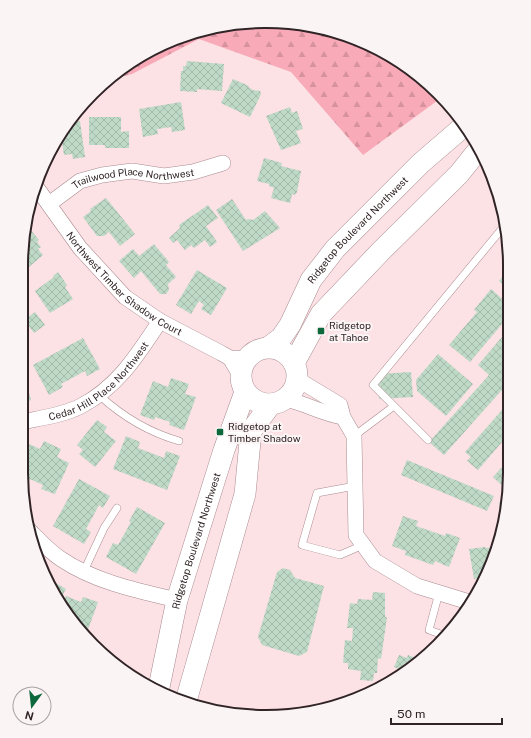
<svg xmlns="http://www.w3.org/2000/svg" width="531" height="738" font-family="'Public Sans',sans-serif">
<defs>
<pattern id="forest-firs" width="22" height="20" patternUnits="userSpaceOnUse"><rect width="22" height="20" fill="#f9aab8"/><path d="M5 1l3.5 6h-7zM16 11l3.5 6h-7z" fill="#d6929e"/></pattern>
<pattern id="building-cross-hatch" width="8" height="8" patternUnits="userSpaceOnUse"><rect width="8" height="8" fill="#bed9c6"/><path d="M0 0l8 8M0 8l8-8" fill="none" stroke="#a4baaa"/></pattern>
</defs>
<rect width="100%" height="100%" fill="#fce1e5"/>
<path fill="url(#forest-firs)" d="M282 22 374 46 441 98 363 155 291 72 199 39 132 74 108 80 187 34Z"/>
<path fill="url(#building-cross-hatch)" d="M187 61 224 64 222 91 197 89V92L180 91 181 71H183V66H186Z
M233 79 249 86 248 87 253 90 260 91 261 94 250 117 221 103Z
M181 102 185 130 172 132 171 127 157 129 158 134 143 137 139 109Z
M290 107 292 113 297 111 303 129 296 131 301 143 281 150 266 116Z
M89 117H121V132L129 131V148H105V145H89Z
M80 121 85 157 73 159 72 154 64 155 62 142 54 143 71 123Z
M264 158 282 163 281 166 301 171 297 192 295 195 292 194 290 203 271 198 274 188 269 186V184L257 181Z
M106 198 135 234 120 246 109 232 104 236H97L83 217 91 211 90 209Z
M232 199 246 220 249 219 253 220 265 211 280 228 243 251 216 210Z
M208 205 218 218 206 226 217 242 210 247 205 240 194 248 191 245 185 250 177 240 173 243 169 238 180 228 179 225Z
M29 228 39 240 37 242 41 247 38 249 43 255 29 267 26 264 25 266V231Z
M154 244 169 262 166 265 176 277 168 284 169 290 166 294H160L141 271 134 278 119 261 133 249 139 256Z
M197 270 227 288 211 315 201 309 204 305 199 301 191 314 176 305Z
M508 270V289L499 281Z
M58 272 67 285 65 287 73 299 50 313 35 291 54 277 53 276Z
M491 289 508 304V317L470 362 449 345 477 312 474 310Z
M35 312 45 325 34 333 24 320Z
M508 330 509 382 444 455 429 442 489 375 478 365Z
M83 338 100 369 87 376 85 371 61 384 63 387 49 395 33 365Z
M438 354 473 384 446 416 417 391 416 380Z
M23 371 31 400 22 404Z
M411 372 413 397 379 399 378 374Z
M171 378 189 384 185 394 196 397 184 430 169 425 170 422 155 417 154 420 140 415 153 381 168 387Z
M509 402V434L478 470 467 461 471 457 465 452Z
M97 420 107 427 104 432 116 441 95 467 79 454 83 450 77 445Z
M126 436 140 442 138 448 164 458 166 451 180 456 167 490 113 469Z
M44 441 61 449 57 457 69 463 55 494 41 489 43 485 30 479 28 482 22 479 21 455 27 443 40 449Z
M509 459V483L505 488 493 477Z
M407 460 494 496 487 511 401 475Z
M79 479 110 496 103 508 99 505 86 529 91 532 84 544 53 526Z
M499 502H506L502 516H500Z
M137 507 165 523 136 574 106 557 113 543 118 545 131 522 129 521Z
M403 516 418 521 416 526 445 536 446 533 460 538 449 567 435 561 433 565 405 555 406 551 392 546Z
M493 544H495L486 577 474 579 469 549 485 547 486 548 493 547Z
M283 568 290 570 295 578 324 586 307 652 299 656 262 645 258 637 277 572Z
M54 582 66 589 59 601 52 585Z
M373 592 385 593V617H387L381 659 378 658 377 673H374L373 681 360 680 361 671 348 669V663H343L345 640 352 641 353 628H347L350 603 357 604 358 599 372 600Z
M66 596 81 602 83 597 98 602 86 635 62 608Z
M399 655 407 658 408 655 421 660 405 671 394 667Z"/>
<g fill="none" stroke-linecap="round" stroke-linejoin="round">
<g stroke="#aa8b90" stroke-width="8">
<path id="lane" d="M99 395C123 417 148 432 179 441
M354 436 394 406
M428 440 373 385 505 225
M355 486 317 493 302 545 340 555 363 545
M84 571 104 528 117 508
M439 593 429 630 443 635"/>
</g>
<g stroke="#aa8b90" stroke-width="16">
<g id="street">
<path id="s1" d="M37 188 80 248 125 297 160 321 221 353 230 358 246 359"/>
<path id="s2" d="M49 204 80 181 102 175 132 171 164 176 193 172 223 163"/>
<path d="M230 358 240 375"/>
<path d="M297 379 340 405 343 417 354 436 356 535 375 561 417 586 469 602"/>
<path d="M285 399C305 403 323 414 343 417"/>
<path id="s3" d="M22 422C41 418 64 415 81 406 118 387 138 354 160 321"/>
<path d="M29 530C39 540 49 551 61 559 95 582 138 591 177 600"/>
</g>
</g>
<g stroke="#aa8b90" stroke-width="22">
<g id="secondary">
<path id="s4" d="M269 347 281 338 290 325 311 280 335 249 421 163 464 126"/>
<circle cx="269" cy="376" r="28"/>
<path d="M294 363 321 314 381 251 459 174 479 149"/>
<path id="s5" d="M158 692 177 600 224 450 245 392"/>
<path d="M186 701 245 494 251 431 271 404"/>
</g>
</g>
<use href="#lane" stroke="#fff" stroke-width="7"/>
<use href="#street" stroke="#fff" stroke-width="15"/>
<use href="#secondary" stroke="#fff" stroke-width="21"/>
</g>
<g fill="#0d693c" stroke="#fbf4f5" stroke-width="1.5">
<rect x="317" y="327" width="8" height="8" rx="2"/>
<rect x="216" y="428" width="8" height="8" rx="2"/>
</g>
<g text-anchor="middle" stroke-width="4" stroke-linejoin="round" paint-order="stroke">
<g font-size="10" fill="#302426" stroke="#fbf4f5">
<text dy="4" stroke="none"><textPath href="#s2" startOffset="92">Trailwood Place Northwest</textPath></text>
<text dy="4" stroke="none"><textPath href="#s4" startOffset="149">Ridgetop Boulevard Northwest</textPath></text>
<text dy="4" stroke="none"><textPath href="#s1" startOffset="131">Northwest Timber Shadow Court</textPath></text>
<text dy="4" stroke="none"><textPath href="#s3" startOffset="90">Cedar Hill Place Northwest</textPath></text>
<text dy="4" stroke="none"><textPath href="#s5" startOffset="156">Ridgetop Boulevard Northwest</textPath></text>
</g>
<g font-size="10" fill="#302426" stroke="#fbf4f5" text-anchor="start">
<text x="329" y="329">Ridgetop<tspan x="329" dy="12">at Tahoe</tspan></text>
<text x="228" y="430">Ridgetop at<tspan x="228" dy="12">Timber Shadow</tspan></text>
</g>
</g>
<path d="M0 0H531V738H0ZM265 28H266A237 237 0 0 1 503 265V473A237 237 0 0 1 266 710H265A237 237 0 0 1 28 473V265A237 237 0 0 1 265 28Z" fill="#fbf4f5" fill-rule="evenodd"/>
<path fill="none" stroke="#302426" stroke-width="2" d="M265 28H266A237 237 0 0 1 503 265V473A237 237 0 0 1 266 710H265A237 237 0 0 1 28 473V265A237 237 0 0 1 265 28Z"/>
<g transform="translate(32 706) rotate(195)"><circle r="19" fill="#fbf4f5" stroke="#aaa1a2"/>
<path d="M0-3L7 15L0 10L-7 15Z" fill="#0d693c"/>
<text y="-6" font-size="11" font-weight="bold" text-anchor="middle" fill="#302426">N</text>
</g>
<path d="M391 718v6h111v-6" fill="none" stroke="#302426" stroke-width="2"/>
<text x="397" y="718" font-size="12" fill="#302426" stroke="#fbf4f5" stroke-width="3" paint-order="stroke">50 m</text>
</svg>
